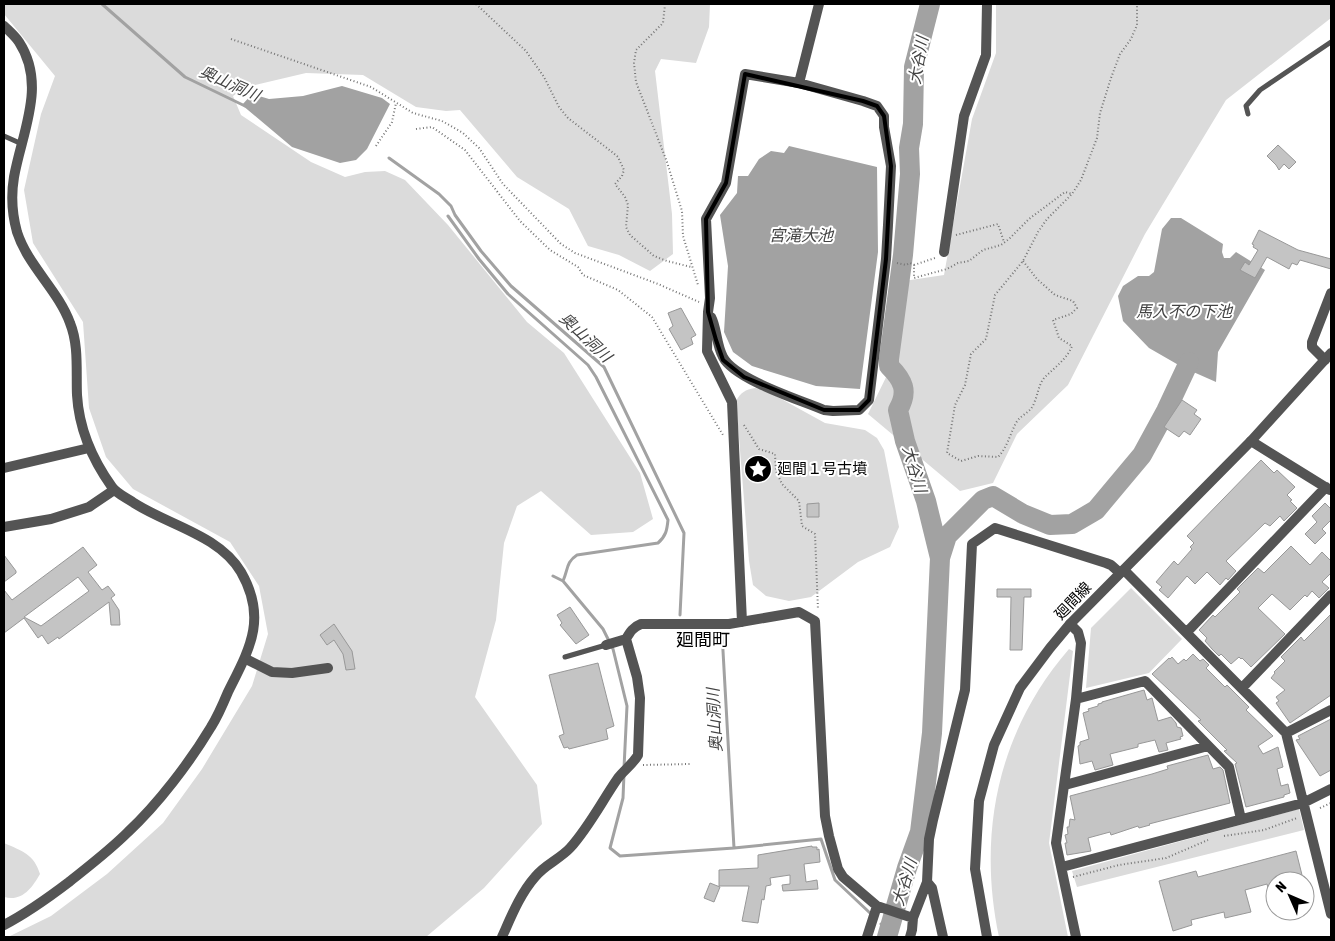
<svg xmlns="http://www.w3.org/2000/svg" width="1335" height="941" font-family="'Asap Condensed','Noto Sans JP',sans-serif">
<rect width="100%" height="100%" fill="#fff"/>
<path fill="#dbdbdb" d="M4 4H710L709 27 696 63 661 59 655 71 672 214 673 254 650 271 619 255 588 246 569 209 517 177 460 110 446 111 416 107 363 75 306 73 247 87 233 96 241 115 311 162 345 177 365 172 385 171 405 180 448 225 527 322 564 353 640 473 653 519 633 532 591 535 541 491 517 506 504 543 496 620 475 697 537 785 542 824 484 888 426 937H8L51 916 107 874 163 823 202 769 252 686 268 634 259 586 230 542 133 489 106 457 89 408 83 322 33 243 24 190 41 114 55 76 4 14Z
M996 4H1331V18L1226 100 1145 234 1068 385 1017 434 993 483 960 491 868 414 893 363 904 281 944 275 972 119 996 53Z
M755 388 765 390 825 423 865 430 877 438 884 450 899 527 890 547 858 562 811 597 789 601 766 596 753 585 749 561 736 401C741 392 745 390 755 388Z
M1131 588 1182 639 1149 673 1086 688 1091 628Z
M1069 649 1073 651 1049 843 1068 937H999C977 833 998 731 1069 649Z
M1299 809 1304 830 1077 887 1072 871Z
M4 843C22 851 34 854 40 874 32 888 22 902 4 897Z"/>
<path fill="#a2a2a2" d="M342 86 382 98 390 104 367 149 356 160 340 163 292 147 242 105 252 94 269 99 303 96Z
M789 146 877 167 878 252 860 389 816 386 752 366 733 352 724 332 728 266 720 215 737 193 738 176H748L759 159 771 151 784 153Z
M1171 218H1181L1223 244 1222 252 1224 258H1230L1236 252 1265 270 1218 352 1216 382 1182 367 1149 348 1123 321 1118 296 1123 286 1138 276H1149L1154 272 1162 229Z"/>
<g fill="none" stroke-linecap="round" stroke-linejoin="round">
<path stroke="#a2a2a2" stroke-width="3" d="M102 4 185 77 245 106
M389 158 439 194 451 206 455 215 481 251 511 286 604 367 684 533 680 615
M448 216 479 259 508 294 588 365 596 377 668 520C667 530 666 536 658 543L577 555C566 562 568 570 563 581
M553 576 563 581 603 629 613 649 627 706 624 768
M680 634 722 633 734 848
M624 774 623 798 610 848 620 856 734 848 821 839 835 880 870 913
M881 924 889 931"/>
<path stroke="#a2a2a2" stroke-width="20" d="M940 558 947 536 983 500 993 496 1023 514 1050 525 1072 524 1096 510 1142 455 1166 411 1189 362
M887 937 907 868 920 832 932 733 940 558 926 501 905 441 898 410C909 391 903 380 889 366V359L903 255 910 174 909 148 913 124 914 67 930 4"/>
</g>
<path fill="#c4c4c4" stroke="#989898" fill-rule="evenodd" d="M1278 145 1296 162 1289 169 1284 164 1279 170 1276 165 1267 156Z
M1259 230 1298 250 1331 259V269L1300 260 1297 265 1292 263 1289 269 1267 257 1255 278 1240 270 1245 262 1249 265 1258 250 1253 247 1254 245 1252 244Z
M681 308 696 335 691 338 693 344 681 350 669 329 673 326 668 313Z
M1182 400 1197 410 1194 414 1201 419 1190 435 1184 431 1179 437 1164 427Z
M1261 460 1274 473 1277 470 1295 487 1287 495 1292 500 1290 501 1297 508 1284 521 1280 516 1270 526 1265 523 1226 561 1236 571 1228 580 1226 578 1220 585 1207 572 1195 584 1187 576 1168 598 1159 590 1162 587 1156 582 1174 561 1178 565 1192 549 1190 547 1194 543 1187 536Z
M819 503V517H807V504Z
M1325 503 1331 509V520L1322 529 1326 533 1315 544 1305 534 1317 522 1312 516Z
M1291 546 1310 565 1322 552 1331 561V573L1322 582 1329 588 1319 598 1312 591 1307 597 1305 595 1290 610 1272 594 1258 608 1285 634 1251 667 1242 658 1241 659 1239 657 1231 664 1221 654 1219 656 1212 649 1205 641 1207 638 1199 630 1213 615 1215 617 1240 592 1237 589 1258 568 1264 573Z
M83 547 97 565 88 572 102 590 108 586 115 595 111 598 119 610 120 625H111L109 602 59 639 58 637 48 644 42 635 38 638 24 618 4 633V590L12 600ZM78 577 89 591 41 626 24 617Z
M4 555 16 571V573L4 582Z
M997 589H1031V597H1024L1022 650H1010L1011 597H997Z
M570 607 589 635 576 644 560 625 562 623 557 615Z
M1331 614V695L1290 723 1276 703 1279 701 1276 697 1285 690 1271 678 1275 673 1274 672 1285 661 1281 657 1301 637 1304 641Z
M334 624 352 651 355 669 346 670 343 654 334 640 327 645 320 635Z
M1193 654 1200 661 1203 659 1209 665 1206 668 1225 687 1227 685 1249 707 1246 710 1273 736 1258 746 1263 754 1278 747 1283 767 1277 769 1281 786 1288 784 1290 793 1284 795V797L1246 807 1235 764 1237 763 1224 751 1227 750 1198 721 1201 720 1152 674 1169 658 1170 659 1172 657 1178 664 1184 659 1186 661Z
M598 663 614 726 606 729 608 739 569 749 568 747 564 748 559 736 564 734 549 675Z
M1144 690 1147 700 1152 698 1158 721 1171 717 1176 723 1177 727 1181 728 1183 736 1180 737 1181 739 1166 743 1168 750 1159 752 1155 740 1138 744V747L1110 754 1113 765 1095 770 1092 761 1080 764 1078 746 1080 745V742L1089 739 1083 713 1089 711 1088 709 1098 706V704L1102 703V702Z
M1331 719V770L1320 776 1296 740 1300 739 1298 736Z
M1208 755 1213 769 1220 767 1223 770 1230 803 1149 824 1150 825 1139 828 1138 826 1111 835 1110 832 1088 838 1091 851 1067 855 1065 843H1067L1065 835 1068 834 1067 827H1069L1070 819 1075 820 1070 796 1152 774 1168 769 1167 766Z
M812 846V847H817V850L819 849 820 862 804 864 806 882 817 880 818 889 783 891 782 885 790 884V875L770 878 771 885 766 886 764 900 762 899 758 923 742 921 749 886H719V870L758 868V855Z
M1296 851 1302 875 1275 881V904L1272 905 1267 884 1245 890 1251 912 1225 918 1224 912 1191 920 1192 925 1173 931 1159 881 1196 871 1198 877Z
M710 883 720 887 714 902 704 898Z"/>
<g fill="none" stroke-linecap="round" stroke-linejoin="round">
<path stroke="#767676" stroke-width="2" stroke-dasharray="1 2.5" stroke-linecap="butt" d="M476 4 526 51 544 77 559 107 568 118 612 152 618 157 624 170 622 176 615 184 625 197 628 205 626 227 630 235 654 256 667 261 691 267
M665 4 663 23 636 50 634 63 636 82 667 162 682 211 683 236 698 285
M1106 5V4
M231 39 371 87 413 113 442 121 463 133 479 148 503 184 561 244 575 253 658 284 699 302
M416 129 432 127 465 150 520 221 550 250 578 267 583 275 618 290 652 317 723 435
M376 146 392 122 396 103
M956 235 998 224 1004 242
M1023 261 1037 279 1055 295 1073 301 1077 308 1071 314 1053 320 1059 338 1072 346C1067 359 1054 368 1044 378 1038 386 1038 395 1034 403 1031 413 1021 414 1016 423 1010 434 1007 448 998 457L978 456 961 461 947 453 955 405 965 385 971 354 986 339 995 295 1023 261 1038 232 1047 219 1072 194 1081 180 1097 138 1100 113 1111 78 1120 54 1131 39 1137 25V4
M897 263 906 265 910 263 914 265V278L947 269 958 263 969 261 983 250 1001 245 1009 239 1029 219 1065 192 1072 194
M914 265 935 258
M744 425 759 449 775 454 776 471 782 484 799 501 802 526 815 534 818 610
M643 765 690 764
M1320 808 1331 803
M1224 836 1264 830 1297 818
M1073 877 1119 865 1166 858 1208 840"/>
<path stroke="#545454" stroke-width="5" d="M1248 114 1246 106 1260 90 1331 42
M4 136 22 144
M565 657 606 645"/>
<path stroke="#545454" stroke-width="10" d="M944 252 964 116 986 55 987 4
M711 317C717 328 716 344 723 357 734 379 800 400 824 410L833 411 859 410 869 400 886 259 888 225 891 166 884 127V116L877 106 863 101 799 83
M1325 360 1312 347V342L1331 293
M1251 441 1330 490
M4 468 89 448
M4 527 51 519 89 507 114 490
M1124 570 1286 733 1331 914
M742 622 732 402 707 351 708 312 710 298 706 219 726 183 745 74 799 83 819 4
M1070 624 1078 632 1081 643 1076 699 1056 843 1076 937
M1187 632 1326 487
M606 645 626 639C630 632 633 627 641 624H729L799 612 815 621 825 816 829 836 838 869 843 877 877 906 913 918
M246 659 272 672 292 673 328 668
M1242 688 1331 595
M1076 699 1145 681 1229 767 1241 819
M1286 733 1331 710
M1065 785 1208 746
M1062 867 1303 803 1331 789
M927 882 932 888 943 937
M502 937C511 917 520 894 535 877 544 865 560 859 570 848 589 827 602 801 618 778 624 770 633 764 638 755L640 698 637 677 626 639
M867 937 877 906
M910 937 912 930 913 918 927 882 929 839 933 820 965 690 972 544 995 528 1106 563 1111 565 1120 573"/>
<path stroke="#545454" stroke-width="10" d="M4 26C9 31 15 36 19 42 47 85 22 132 14 177 11 195 12 214 17 232 28 266 58 290 70 323 79 345 76 371 77 395 79 429 92 459 112 487 117 494 127 498 134 503 168 525 219 535 241 572 268 619 249 650 228 692 223 704 218 716 211 727 190 762 158 804 128 832 110 850 89 866 69 882 48 898 27 913 4 925
M987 937 975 869 979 801 994 745 1020 688 1050 648 1070 624 1251 441 1331 353"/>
</g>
<path fill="none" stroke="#000" stroke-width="4" stroke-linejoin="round" d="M745 74 863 101 877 106 884 116 891 166 886 259 869 400 859 410H824L744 377 723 360 716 340 708 312 706 219 726 183Z"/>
<defs>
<g id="sight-disc" transform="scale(1.4375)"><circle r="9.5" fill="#000" stroke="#fff"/><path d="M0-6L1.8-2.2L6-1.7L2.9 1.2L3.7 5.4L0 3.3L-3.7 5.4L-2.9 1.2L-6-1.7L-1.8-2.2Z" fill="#fff"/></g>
</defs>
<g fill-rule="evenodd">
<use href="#sight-disc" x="758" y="469"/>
</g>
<g text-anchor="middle" stroke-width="4" stroke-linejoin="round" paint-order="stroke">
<g font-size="15" fill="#000" stroke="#fff" text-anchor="start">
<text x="777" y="474">廻間１号古墳</text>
</g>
<g font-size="15" fill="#000" stroke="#fff">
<text transform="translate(1073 601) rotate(-46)" y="5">廻間線</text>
</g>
<g font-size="16" font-style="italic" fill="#434343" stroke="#fff">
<text transform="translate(918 60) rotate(-80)" y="6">大谷川</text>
<text transform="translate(230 83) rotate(24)" y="6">奥山洞川</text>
<text x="801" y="241">宮滝大池</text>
<text x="1184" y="317">馬入不の下池</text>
<text transform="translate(586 337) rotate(43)" y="6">奥山洞川</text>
<text transform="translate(915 469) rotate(74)" y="6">大谷川</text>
<text transform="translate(714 720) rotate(-93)" y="6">奥山洞川</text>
<text transform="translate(904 882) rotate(-73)" y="6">大谷川</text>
</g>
<g font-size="18" fill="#000" stroke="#fff">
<text x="703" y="646">廻間町</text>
</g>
</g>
<rect width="1335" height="941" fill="none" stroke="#000000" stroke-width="10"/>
<g transform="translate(1290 896) rotate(315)"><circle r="24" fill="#ffffff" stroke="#999999"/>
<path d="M0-4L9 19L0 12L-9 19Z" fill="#000000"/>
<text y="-8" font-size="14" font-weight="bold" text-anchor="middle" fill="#000000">N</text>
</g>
</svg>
